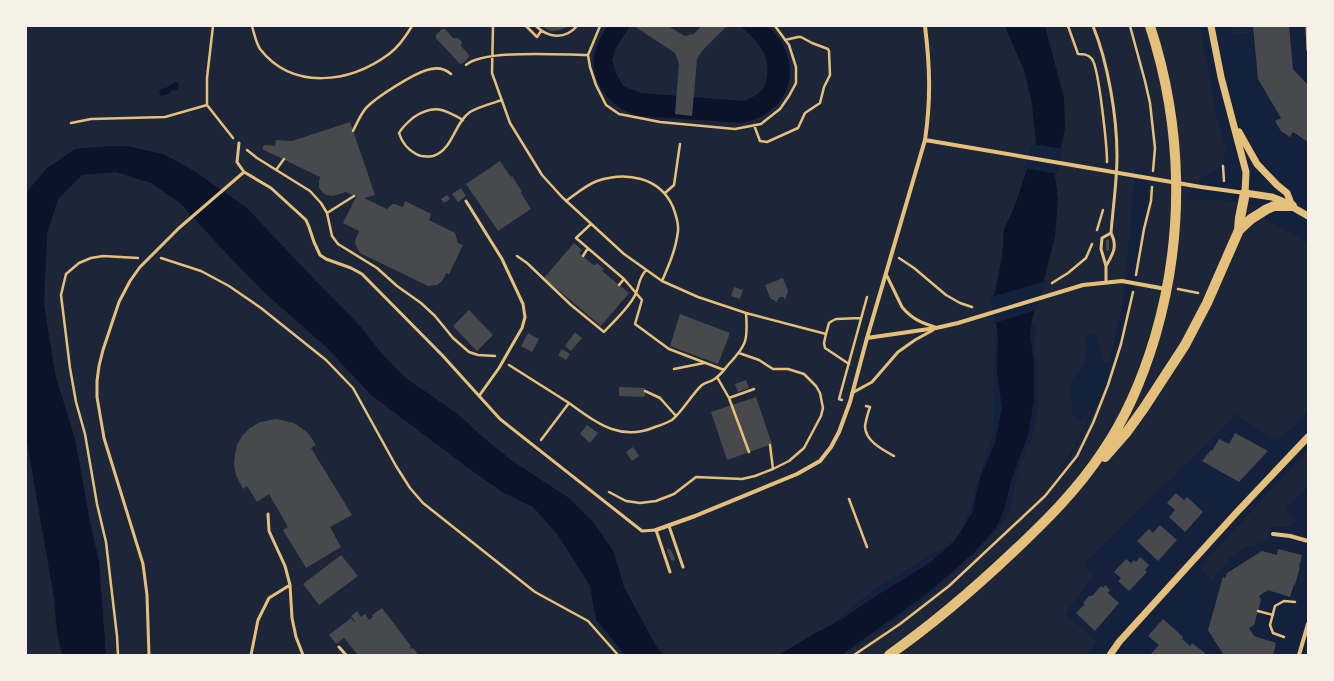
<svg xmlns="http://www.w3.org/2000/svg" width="1334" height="681" font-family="'Noto Sans',sans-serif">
<rect width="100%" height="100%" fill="#14213d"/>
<path fill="#1d2539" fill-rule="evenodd" d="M26 26H1200L1216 114 1226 149 1223 165 1211 173 1202 177 1185 199 1235 201 1308 243V411L1293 427 1277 441 1236 414 1084 564 1093 576 1065 614 1097 641 1087 655H842L925 599 998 529 1010 510 1016 477 1034 431 1038 410 1037 361 1034 350 1036 322 995 335 993 433 961 536 903 572 874 589 796 655H26ZM1135 169 1149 170V189L1137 278 1109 380 1070 460 1053 476 1069 454 1079 438 1093 407 1082 420 1077 421 1072 414 1073 405 1070 388 1073 379 1085 362 1087 348 1085 339 1090 333 1096 336 1103 360 1105 362H1109L1124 297Z
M1232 26H1250L1251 33 1234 34Z
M1308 450V485L1285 509 1297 519 1288 527H1271L1268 541C1260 544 1250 545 1243 549 1231 556 1219 569 1212 581L1200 567Z"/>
<path fill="#0b132b" d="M608 26H630L615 49 612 60 616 73 623 86 641 93 744 101C756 96 765 91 767 77 770 52 757 42 741 26H767C774 32 781 39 784 47 801 83 779 117 742 123L639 116C608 108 585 78 597 45 600 38 604 32 608 26Z
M1005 26H1045L1064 98 1065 128 1055 176 1058 200 1055 236 1043 285 1032 320 1030 334 1034 363V400L1028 435 1012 478 1003 513 996 528 973 554 921 598 841 655H779L810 636 844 618 868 601 928 564 954 542 972 513 980 478 995 443 1002 407 997 373 998 337 993 300 1002 258 1004 229 1014 208 1036 143 1032 104 1025 73Z
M175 82 178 83 179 87 176 91 173 90 168 94 161 96 159 93 161 89 166 88Z
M111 146H127L163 154 191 169 247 208 313 278 360 326 379 350 403 376 459 415 485 439 511 460 569 498 593 522 614 552 624 587 656 646 664 655H625L596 620 590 586 558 535 533 507 504 493 475 473 371 395 326 347 266 294 227 254 180 203 151 183 116 172 82 175 58 199 47 234 44 304 55 374 75 439 91 527 99 561 106 655H62L57 633 54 598 26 436V193L46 169 75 149Z"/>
<path fill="#14213d" d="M1033 144 1063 149 1058 174 1024 168Z
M1046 281 1037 310 994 323 991 297Z"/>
<path fill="#48494c" d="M541 26H569L560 30 551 31Z
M634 26H668L685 36 694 34 701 26H727L702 51 697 59 692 116 675 114 679 64 675 53Z
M1253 26H1289L1293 69 1308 85V142L1293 132 1290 137 1281 131 1275 121 1281 118 1258 79Z
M442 29H445L453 38H458L462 42 461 46 469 55V57L463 63 460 64 436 38V35Z
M350 122 375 195 364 198 387 209 391 205 394 204 403 207 405 201 431 214 429 220 455 233 458 243 463 245 449 274 446 273 443 280 437 285 428 286 360 253 356 246 355 241 359 231 343 223 356 197 346 192 333 196 326 195 322 192 319 188V181L320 177 262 149 264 145 275 146 276 140 292 141Z
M500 161 511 177 512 176 522 192 521 193 531 209 498 231 466 184Z
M461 188 466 196 458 202 452 194Z
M447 195 450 199 444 203 441 199Z
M1108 239 1109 240V250L1107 251 1106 250V241Z
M574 243 582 250 579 253 592 264 595 265 597 263 604 269 602 271 629 293 601 326 544 278Z
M783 278 788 291 785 300 783 297H780L777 300 778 303 770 298 765 285Z
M734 287 743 290 740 299 731 296Z
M469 310 493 335 477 351 453 326Z
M680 314 730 333 718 364 670 346Z
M575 332 582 338 571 351 565 346Z
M528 333 539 339 532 352 521 346Z
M562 349 570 354 566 360 558 355Z
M746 380 749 388 738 392 735 384Z
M619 387 645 388V397L619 396Z
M756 397 772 444 727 460 711 412Z
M276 419 294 423 308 433 316 445 311 448 352 515 330 527 341 547 306 568 283 530 288 527 269 494 257 502 247 486 243 489 236 475 234 465 235 455 237 445 242 436 250 428 260 422Z
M587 425 598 433 590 443 580 434Z
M1235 433 1268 451 1239 482 1202 461 1211 450 1212 451 1219 439 1229 444Z
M633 447 639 456 632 461 626 452Z
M1176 493 1184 500 1187 497 1203 512 1185 532 1169 517 1175 510 1167 503Z
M1160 525 1177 540 1158 561 1137 541 1149 529 1153 533Z
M668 548 671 550 675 559 674 561 671 560 667 551Z
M1278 549 1302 555 1299 567H1300L1295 585 1294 584 1290 597 1268 590 1259 596 1261 600 1254 625 1249 628 1254 636 1276 643 1273 655H1221L1223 654 1208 630 1223 577 1225 578 1227 573 1262 551 1277 555Z
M341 555 358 576 319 605 303 584Z
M1140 557 1149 565 1145 570 1147 572 1129 591 1118 581 1121 578 1114 572 1126 559 1131 563 1134 560 1136 562Z
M1105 585 1110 590 1108 593 1119 603 1095 631 1076 613 1084 605V602L1089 596H1092L1101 586 1103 588Z
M382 608 411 646H410L411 649 413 648 417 653 416 655H358L344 638 336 644 329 635 351 618 354 622 355 621 351 616 357 611 361 617 365 614 369 620 373 617 372 615Z
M1163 619 1183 637 1182 639 1190 646 1192 643 1205 653 1204 655H1150L1159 645 1148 636Z"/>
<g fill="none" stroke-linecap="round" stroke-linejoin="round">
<path stroke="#e5c07b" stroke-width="2.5" d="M252 26C254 33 256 43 260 49 293 91 350 83 389 54 399 47 406 36 412 26
M493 26 492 73 510 123 542 175 562 197 624 254 662 281 698 297 746 313 826 334
M526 26 537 37 541 31
M536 26C548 38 565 40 577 26
M600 26 588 55 590 67 596 85 606 105 619 114 660 122 735 129 761 124 780 109 789 96 796 83V67L789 45 775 26
M1068 26 1078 54C1083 54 1088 54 1092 59 1099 68 1107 147 1107 162
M1130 26 1145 81 1150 103 1155 148 1153 171
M466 65C483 49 564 55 588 55
M207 105 233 138
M207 105V78L213 26
M463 120C444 109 434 104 414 117 408 122 403 126 399 133 402 143 407 149 416 154 421 157 427 157 433 156 453 150 454 123 470 112 478 107 493 103 502 100
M71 123 91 119 165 117 207 105
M754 125 760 141 767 142 798 128 805 113 820 103 824 87 830 75 829 51 828 49 812 43 801 37H798L785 40
M353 131C357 123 361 113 367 107 378 96 413 74 427 70 436 67 444 68 451 74
M247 150 257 158 310 191 321 203 327 213 332 236 338 244 377 268 397 286 421 303 435 316 453 338 469 352 478 355 495 356
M1223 166 1224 181
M276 170 284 159
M665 193 674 185 680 144
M566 201C576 194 586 185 597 181 626 171 660 177 673 207 676 215 679 223 678 231 676 249 669 265 662 281
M327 213 354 196
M591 224 576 238 624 279 642 300 635 324 669 349 724 370
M1097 230 1103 210
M517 256 527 263 571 305 604 332C614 321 631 306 636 293 640 283 638 280 646 270
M583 256 588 248
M161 258 201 271 229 286 261 308 326 360 353 388 396 466 410 488 423 503 535 592 588 621 618 655
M899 258 914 268 946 295 960 303 972 307
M1136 275 1144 229 1151 201 1152 187
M1052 283 1068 273 1086 258 1092 244
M619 285 624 279
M1178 289 1198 293
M849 364 825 348 824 343 826 334 829 323 832 321 836 319 861 318
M509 365 569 403
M674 369 704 363
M717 377 729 398 749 452
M645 391 660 398 676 416
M729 398 754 389
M842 400 839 399 867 297
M866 406 870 407C868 413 866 420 865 426 865 441 883 450 894 456
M541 440 569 403C597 423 620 442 655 427 661 425 667 423 672 420 684 410 691 395 702 385 706 382 710 382 713 380 719 377 724 370 728 365 747 345 748 340 746 313
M770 445 773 469
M609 492 626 501 640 503 656 501 674 494 696 477 742 479 755 476 773 469 789 461 804 448 821 416 823 408 820 393 816 386 804 374 788 369H773L759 360 739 353
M849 499 867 547
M1258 611 1273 615
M1284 637 1273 633 1270 625 1275 606 1284 601 1295 602
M118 655 117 636 106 542 97 504 85 434 76 402 70 368 61 295 66 274 79 263 91 258 103 256 138 258
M854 655 900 624 949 586 1045 496 1077 456 1093 423 1108 385 1121 344 1133 292"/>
<path stroke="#e5c07b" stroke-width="3" d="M1093 26C1108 63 1117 116 1117 156 1117 181 1113 207 1111 233 1118 246 1113 254 1106 266
M1307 26 1308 50
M239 143 237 162 244 172
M466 201 502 259 523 304 525 317 522 328 499 368 479 396
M886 274 902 307C911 318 921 323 935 327
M1106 282V266L1101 249 1102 238 1111 233
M852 393 872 382 898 352 915 340 933 330
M268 514 269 531 285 566 290 585 292 618 296 637 303 655
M669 526 683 567
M339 647 346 655
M149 655 147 595 143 564 104 438 97 397V381L99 366 103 350 119 302 130 281 140 267 179 228 244 172 271 188 306 220 309 227 314 242 320 255 326 259 351 268 362 274 442 355 500 419 642 531 656 530 670 572
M251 655 258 620 269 598 290 585"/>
<path stroke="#e5c07b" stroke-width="4" d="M925 140 1201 187 1245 193
M867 338 936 328 958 323 1083 285 1122 281 1166 289
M656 530 695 516 797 474 820 461 831 447 839 432 850 402 867 338 925 140C931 99 930 67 925 26
M1273 534 1290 536 1308 541
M1299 655 1308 624"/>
<path stroke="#e5c07b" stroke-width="7" d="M1211 26 1221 77 1246 172 1245 193 1272 197 1282 201 1308 216
M1239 132 1257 164 1277 185 1287 193 1292 206
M1110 655 1119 642 1237 512 1308 437"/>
<path stroke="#e5c07b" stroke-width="10" d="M1239 230 1240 218 1245 193
M1105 457 1126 433 1144 408 1185 345 1207 303 1239 230 1251 219 1267 209 1274 206H1292
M889 655C933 624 975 588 1014 551 1047 520 1078 489 1103 451 1127 416 1143 377 1155 337 1185 235 1183 127 1150 26"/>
</g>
<rect width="1334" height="681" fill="none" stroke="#f6f1e7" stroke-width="54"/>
</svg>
